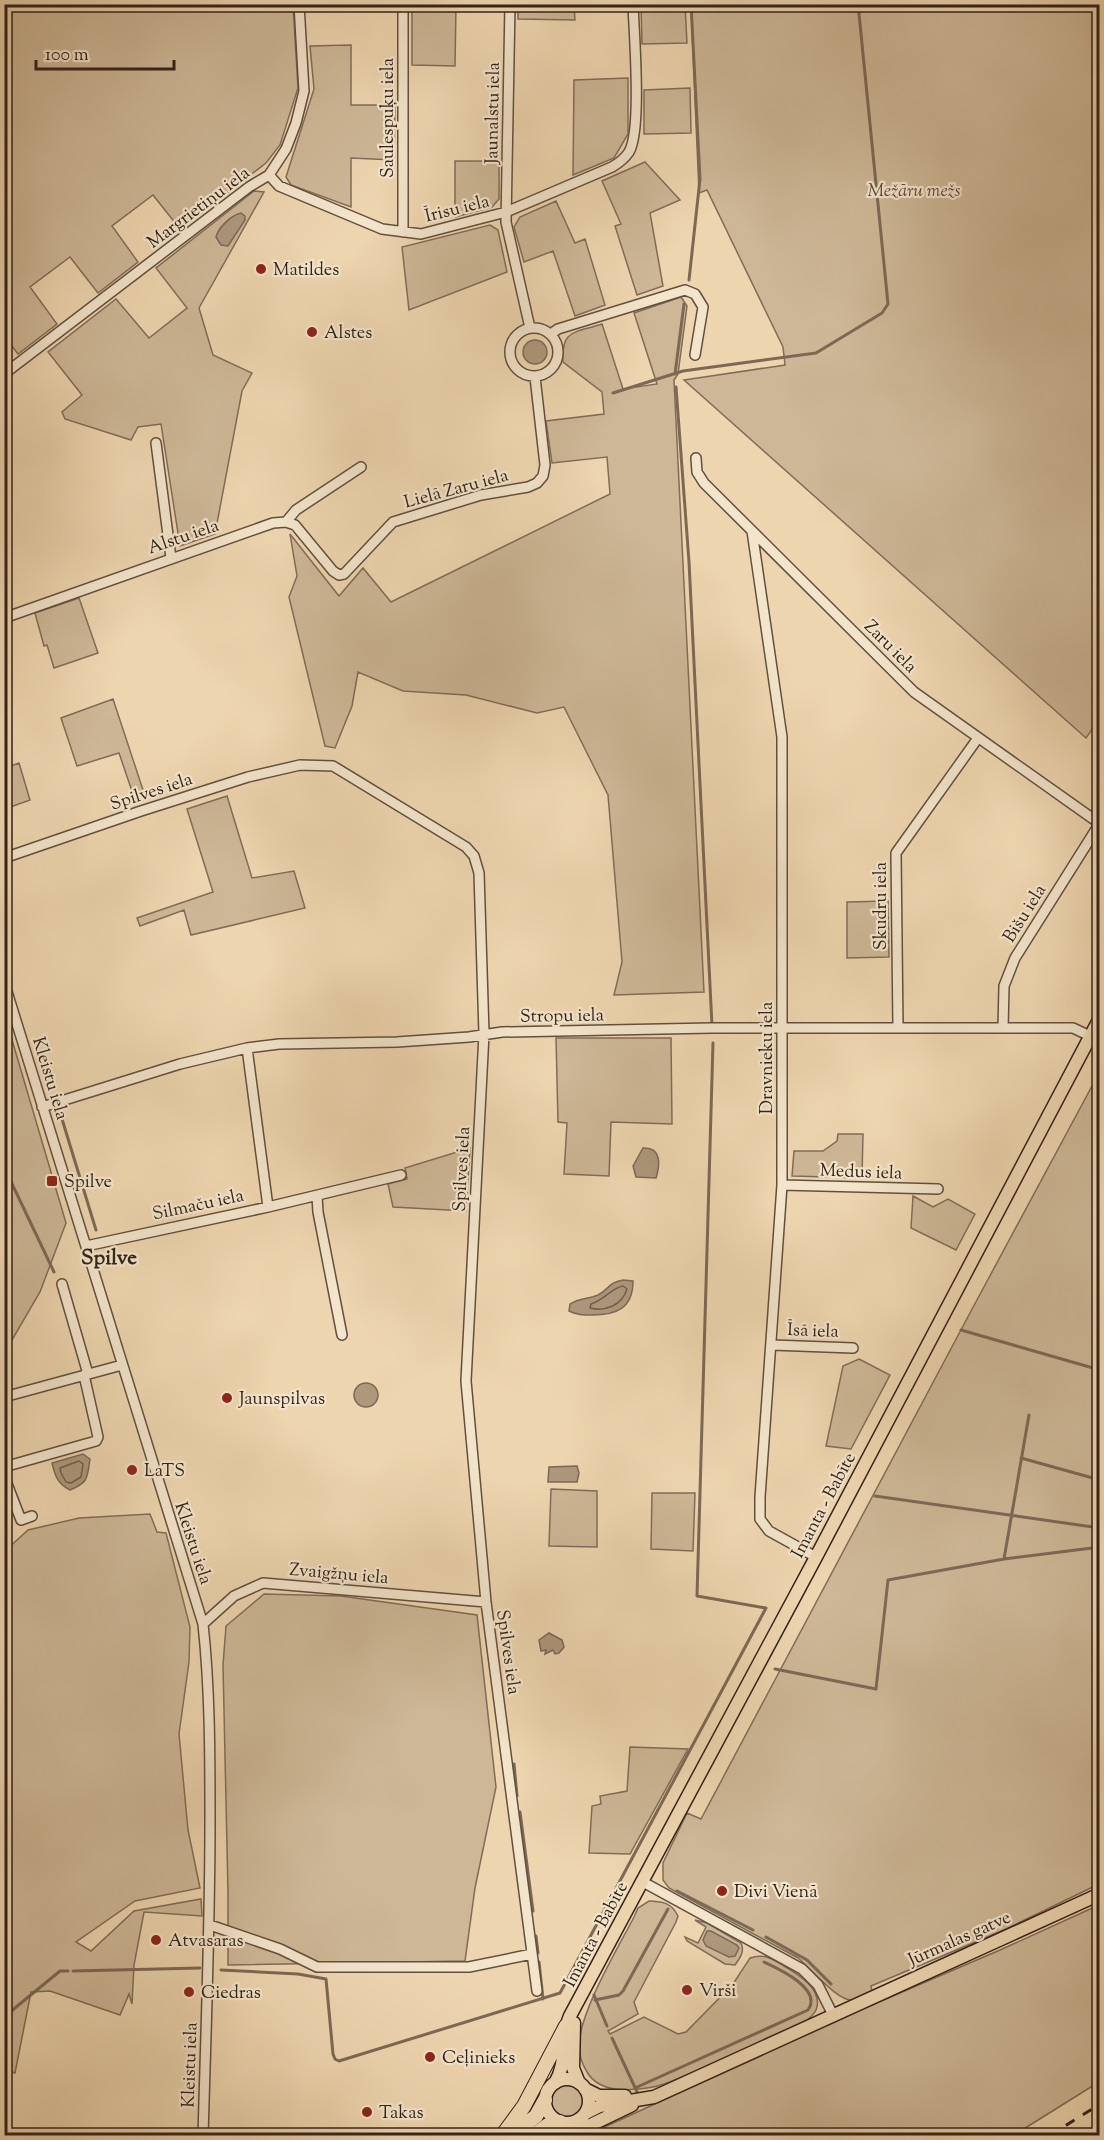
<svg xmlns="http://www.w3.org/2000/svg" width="1104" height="2140" font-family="'Sorts Mill Goudy',serif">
<rect width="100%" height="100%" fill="#edd5af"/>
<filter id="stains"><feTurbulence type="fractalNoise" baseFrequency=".00333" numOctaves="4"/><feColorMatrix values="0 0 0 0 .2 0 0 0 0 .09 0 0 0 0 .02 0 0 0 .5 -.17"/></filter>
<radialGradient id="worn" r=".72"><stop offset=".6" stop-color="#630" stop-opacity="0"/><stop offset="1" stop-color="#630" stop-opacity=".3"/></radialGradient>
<path fill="#cdb796" stroke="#806d58" stroke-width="1.5" d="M4 5H293L298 88 280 145 266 163 180 229 153 195 112 226 138 262 98 293 70 257 30 287 57 324 18 354 4 336Z
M412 5H456L455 66 412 65Z
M518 5H574L575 20 518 19Z
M641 5H685L687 43 642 44Z
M691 5H1099L1100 718 1086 738 684 380 785 365 783 347 707 190 699 193Z
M351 45V105H395L394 160 351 158V207L291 185 286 177 314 89 310 46Z
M628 78V134L614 158 573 175 574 80Z
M690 88 691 133 644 134V90Z
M455 161H499V199L492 207 455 217Z
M645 162 680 200 650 213 663 286 637 295 615 226 621 224 602 181Z
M254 191 264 192 199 308 213 355 252 373 242 391 215 534 180 546 161 424 138 427 131 440 65 419 62 412 82 395 48 352 116 299 149 338 187 308 156 268Z
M556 201 575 243 585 239 605 305 575 316 553 251 524 262 514 227 520 217Z
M490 225 498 230 507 272 409 310 402 247Z
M681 297 687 306 678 374 674 380 704 992 614 995 622 962 608 795 564 707 537 713 466 695 403 691 358 672 352 706 335 748 325 746 289 597 297 576 290 534 339 596 363 568 391 602 610 494 607 457 552 463 546 421 604 414 602 392 563 362C561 329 575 333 602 324L623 389 657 384 634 313Z
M79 598 98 653 54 668 47 645 44 646 35 613Z
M113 699 146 799 136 803 119 753 77 766 61 718Z
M19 763 30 800 5 809V768Z
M227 796 252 878 294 871 305 908 191 935 184 910 140 926 137 918 213 892 187 809Z
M888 901 889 957 847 958V902Z
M5 1016 66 1223 40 1292 5 1352Z
M556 1038H671L672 1124 611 1122 609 1176 564 1174 567 1123 558 1122Z
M1099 1073V1884L1004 1930 871 1986 872 1992C866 1995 860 1999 854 2000 838 2003 811 1968 798 1958L669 1888 663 1880V1863L687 1813 701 1819 971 1311Z
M838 1134H863L862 1178 792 1176 794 1151H823L837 1141Z
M470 1148 466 1211 393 1207 388 1184 407 1179 405 1168Z
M913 1196 933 1207 948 1199 975 1214 956 1250 911 1228Z
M859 1359 890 1375 851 1449 826 1446 843 1366Z
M551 1489 597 1491V1547L549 1546Z
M652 1493H695L693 1551 651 1549Z
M150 1514 157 1532 166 1533 190 1627 189 1662 179 1734 188 1830 200 1888 135 1901 76 1942 91 1951 134 1911 201 1899 202 1916 144 1912 134 1965 132 2004 129 1994 120 2015 50 1991 31 1992 15 2073 4 2069 5 1551 28 1530 79 1518Z
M264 1594 341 1596 477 1615 496 1787 475 1888 465 1961 228 1965V1892L223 1665 226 1626Z
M630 1747 688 1749 630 1854 589 1853 592 1806 601 1804 600 1796 627 1791Z
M649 1901C663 1902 671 1902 678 1916L676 1922 634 2002 638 2014 608 2031 610 2034 644 2017 678 2034 686 2032 733 1984 750 1958C764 1953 772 1959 784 1966 798 1974 824 1990 816 2010 814 2014 811 2017 807 2020 794 2029 776 2035 762 2042 737 2053 712 2065 687 2075 676 2079 664 2085 653 2087 630 2091 600 2094 587 2072 582 2064 579 2055 579 2046 579 2013 618 1948 634 1917L638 1908Z
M1099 1905V2082L1014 2135 585 2136 851 2014 1000 1950Z
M695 1920 707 1923 741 1943C745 1951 740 1958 735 1965L725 1964 687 1941 685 1937 698 1943 706 1927Z
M548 2101a19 19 0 1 1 38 0a19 19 0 1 1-38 0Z"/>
<path fill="#ad987c" stroke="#7c6955" stroke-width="1.5" d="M241 213 245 216V220L228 246 221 245 216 237C218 228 231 215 241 213Z
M523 352a12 12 0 1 1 24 0a12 12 0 1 1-24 0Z
M643 1148C662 1147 660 1165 656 1178L636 1177 633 1166Z
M623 1280 633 1281C633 1308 617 1315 592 1315 583 1315 577 1315 569 1311L570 1304C579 1298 589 1299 598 1295 610 1289 607 1283 623 1280Z
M354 1395a12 12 0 1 1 24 0a12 12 0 1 1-24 0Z
M83 1454 90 1459C87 1478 89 1482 70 1490 58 1484 55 1476 52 1463Z
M577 1466 579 1473 577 1482H548L549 1467Z
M549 1633 562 1640 564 1647 559 1653 555 1654 553 1650 545 1654 546 1650 541 1651 539 1640Z
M707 1931H711L737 1945 739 1948 735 1956 729 1957 706 1946 703 1940Z"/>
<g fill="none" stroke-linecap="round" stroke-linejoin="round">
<path stroke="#705e4b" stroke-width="1.5" d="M623 1286 627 1289C622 1305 606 1312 590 1308L591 1304C606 1299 611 1288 623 1286Z
M79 1461 83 1464 81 1477 71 1483 66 1482 61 1473 60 1468Z"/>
<path stroke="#7c6955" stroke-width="3" d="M689 280 700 179 691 4
M675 374 684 304
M676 387 689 562 712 1026
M613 393 683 371 816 353 882 313 888 304 858 4
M58 1106 96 1230
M4 1167 54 1272
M961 1330 1100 1370
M1021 1458 1100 1480
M875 1496 1100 1528
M1004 1559 1029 1415
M775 1669 876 1689 888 1580 1004 1559 1100 1547
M514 1764 517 1796
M520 1812 533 1911
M677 1891 753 1930
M536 1936 538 1953
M766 1937 807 1960 831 1984
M539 1962 543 1999
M221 1970 298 1974 326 1979 333 2054 335 2059 339 2061 560 1993 766 1608 697 1596 713 1043
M73 1971 200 1968
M594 1995 607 2026
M595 2000 619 1995 623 1991 668 1909
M4 2017 60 1971H68
M612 2038 638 2094
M635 2088 808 2010C823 1989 779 1969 764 1962"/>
<g stroke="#61503f" stroke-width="12">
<path id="minor" d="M510 4 506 222 530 328
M269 175 279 186 382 229 421 234 506 212 612 167C619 163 625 158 629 152 642 130 634 34 633 4
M403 232V4
M510 352a24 24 0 1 1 48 0a24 24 0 1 1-48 0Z
M551 334 558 329 685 290 695 294 703 307 695 355
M4 374 249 187 269 175 286 149 296 123 304 91 299 4
M156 443 171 558
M696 458 697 472 704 483 914 692 1099 823
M286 522 296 510 361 467
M752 531 782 737V1185L760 1497V1519L769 1531 816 1557
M4 618 273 523 286 522 295 525 333 571 339 575 344 574 393 522 481 495 528 487 537 483 543 476 545 465 535 377
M4 858 141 811 248 777 300 765 333 766 466 847 474 856 479 873 484 1034 466 1381 486 1602 537 1991
M4 982 203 1624C210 1689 210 1754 210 1820 210 1925 206 2030 203 2136
M898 1028 896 853 978 738
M1003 1028 1004 986 1015 958 1100 823
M247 1048 268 1207
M42 1107 180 1064 247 1048 279 1044 397 1042 469 1037 502 1032 712 1028H1073L1090 1036
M782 1185 938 1189
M317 1196 318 1212 342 1335
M86 1246 268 1207 401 1175
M62 1284 88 1374
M772 1345 853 1348
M4 1397 122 1365
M4 1467 96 1441 98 1437 84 1375
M4 1476 21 1520 32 1516
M203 1624 234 1596 263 1583 486 1602
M643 1882 802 1969 818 1985 833 2015
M210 1925 280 1949 317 1967H469L532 1954"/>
</g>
<g stroke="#32231a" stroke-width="15">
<path id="major" d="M574 2023 573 2068 579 2083
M545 2101a22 22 0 1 1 44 0a22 22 0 1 1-44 0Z
M555 2083C568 2062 560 2038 570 2016L816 1557 1100 1018
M585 2089 599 2096H625
M586 2113 600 2106 654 2097 1100 1894
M568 2136 632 2105"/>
</g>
<g stroke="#32231a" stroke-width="16">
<path id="highway" d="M502 2136 524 2106 566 2026
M510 2136 536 2116 545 2100
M533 2136 548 2125 560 2122"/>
</g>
<use href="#minor" stroke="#f3e4cb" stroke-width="9"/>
<use href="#major" stroke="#edd5af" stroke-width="12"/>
<use href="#highway" stroke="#edd5af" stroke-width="14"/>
<path stroke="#32231a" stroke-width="3" stroke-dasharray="10 10" stroke-linecap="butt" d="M1049 2136 1100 2104"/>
</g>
<g fill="#8f2418" stroke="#f3e4cb" stroke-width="2">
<circle cx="261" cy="269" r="6"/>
<circle cx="312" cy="332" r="6"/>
<rect x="46" y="1175" width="12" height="12" rx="3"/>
<circle cx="227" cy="1398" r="6"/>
<circle cx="132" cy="1470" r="6"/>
<circle cx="722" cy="1891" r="6"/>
<circle cx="156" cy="1940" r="6"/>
<circle cx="687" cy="1990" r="6"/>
<circle cx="189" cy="1992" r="6"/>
<circle cx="430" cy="2057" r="6"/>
<circle cx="367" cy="2112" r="6"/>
</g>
<g text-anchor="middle" stroke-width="4.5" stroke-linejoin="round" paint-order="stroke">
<g font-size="18" fill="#32231a" stroke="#f3e4cb">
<text transform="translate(492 113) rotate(-89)" y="6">Jaunalstu iela</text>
<text transform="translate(387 118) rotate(-90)" y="6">Saulespuķu iela</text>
<text transform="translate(198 207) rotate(-37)" y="6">Margrietiņu iela</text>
<text transform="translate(457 208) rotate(-14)" y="6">Īrisu iela</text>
<text transform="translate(456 488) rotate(-15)" y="6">Lielā Zaru iela</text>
<text transform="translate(183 536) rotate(-19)" y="6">Alstu iela</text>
<text transform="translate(891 646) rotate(45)" y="6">Zaru iela</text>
<text transform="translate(151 791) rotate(-18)" y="6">Spilves iela</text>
<text transform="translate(880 906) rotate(-90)" y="6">Skudru iela</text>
<text transform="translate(1024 913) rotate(-58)" y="6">Bišu iela</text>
<text transform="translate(562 1015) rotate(-1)" y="6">Stropu iela</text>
<text transform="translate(766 1058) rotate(-90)" y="6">Dravnieku iela</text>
<text transform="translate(51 1078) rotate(73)" y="6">Kleistu iela</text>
<text transform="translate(461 1169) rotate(-87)" y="6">Spilves iela</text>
<text transform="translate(861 1171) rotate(2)" y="6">Medus iela</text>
<text transform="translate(198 1204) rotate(-12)" y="6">Silmaču iela</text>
<text transform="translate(813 1330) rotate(2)" y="6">Īsā iela</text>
<text transform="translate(823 1505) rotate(-62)" y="6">Imanta - Babīte</text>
<text transform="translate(194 1543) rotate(72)" y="6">Kleistu iela</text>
<text transform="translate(339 1573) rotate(5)" y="6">Zvaigžņu iela</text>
<text transform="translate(509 1652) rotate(82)" y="6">Spilves iela</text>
<text transform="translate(595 1934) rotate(-62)" y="6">Imanta - Babīte</text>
<text transform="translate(959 1938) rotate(-24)" y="6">Jūrmalas gatve</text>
<text transform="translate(189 2065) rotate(-88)" y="6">Kleistu iela</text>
</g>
<g font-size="18" font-style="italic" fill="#594839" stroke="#f3e4cb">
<text x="914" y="196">Mežāru mežs</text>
</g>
<g font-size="18" fill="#32231a" stroke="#f3e4cb" text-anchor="start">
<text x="273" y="275">Matildes</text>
<text x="324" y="338">Alstes</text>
<text x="64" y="1187">Spilve</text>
<text x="239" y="1404">Jaunspilvas</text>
<text x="144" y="1476">LaTS</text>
<text x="734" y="1897">Divi Vienā</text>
<text x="168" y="1946">Atvasaras</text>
<text x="699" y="1996">Virši</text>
<text x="201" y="1998">Ciedras</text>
<text x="442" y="2063">Ceļinieks</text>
<text x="379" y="2118">Takas</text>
</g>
<g font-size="21" font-weight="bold" fill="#32231a" stroke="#f3e4cb">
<text x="109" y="1264">Spilve</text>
</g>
</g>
<rect width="1104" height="2140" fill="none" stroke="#edd5af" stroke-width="24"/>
<rect x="6" y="6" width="1092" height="2128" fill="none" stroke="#32231a" stroke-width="3"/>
<rect x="12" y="12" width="1080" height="2116" fill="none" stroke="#32231a" stroke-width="1.5"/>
<path d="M36 60v9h138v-9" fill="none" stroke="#32231a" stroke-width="3"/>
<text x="45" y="60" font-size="18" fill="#32231a" stroke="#f3e4cb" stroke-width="4.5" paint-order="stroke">100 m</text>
<rect width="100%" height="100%" filter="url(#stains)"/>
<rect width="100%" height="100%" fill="url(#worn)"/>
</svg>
